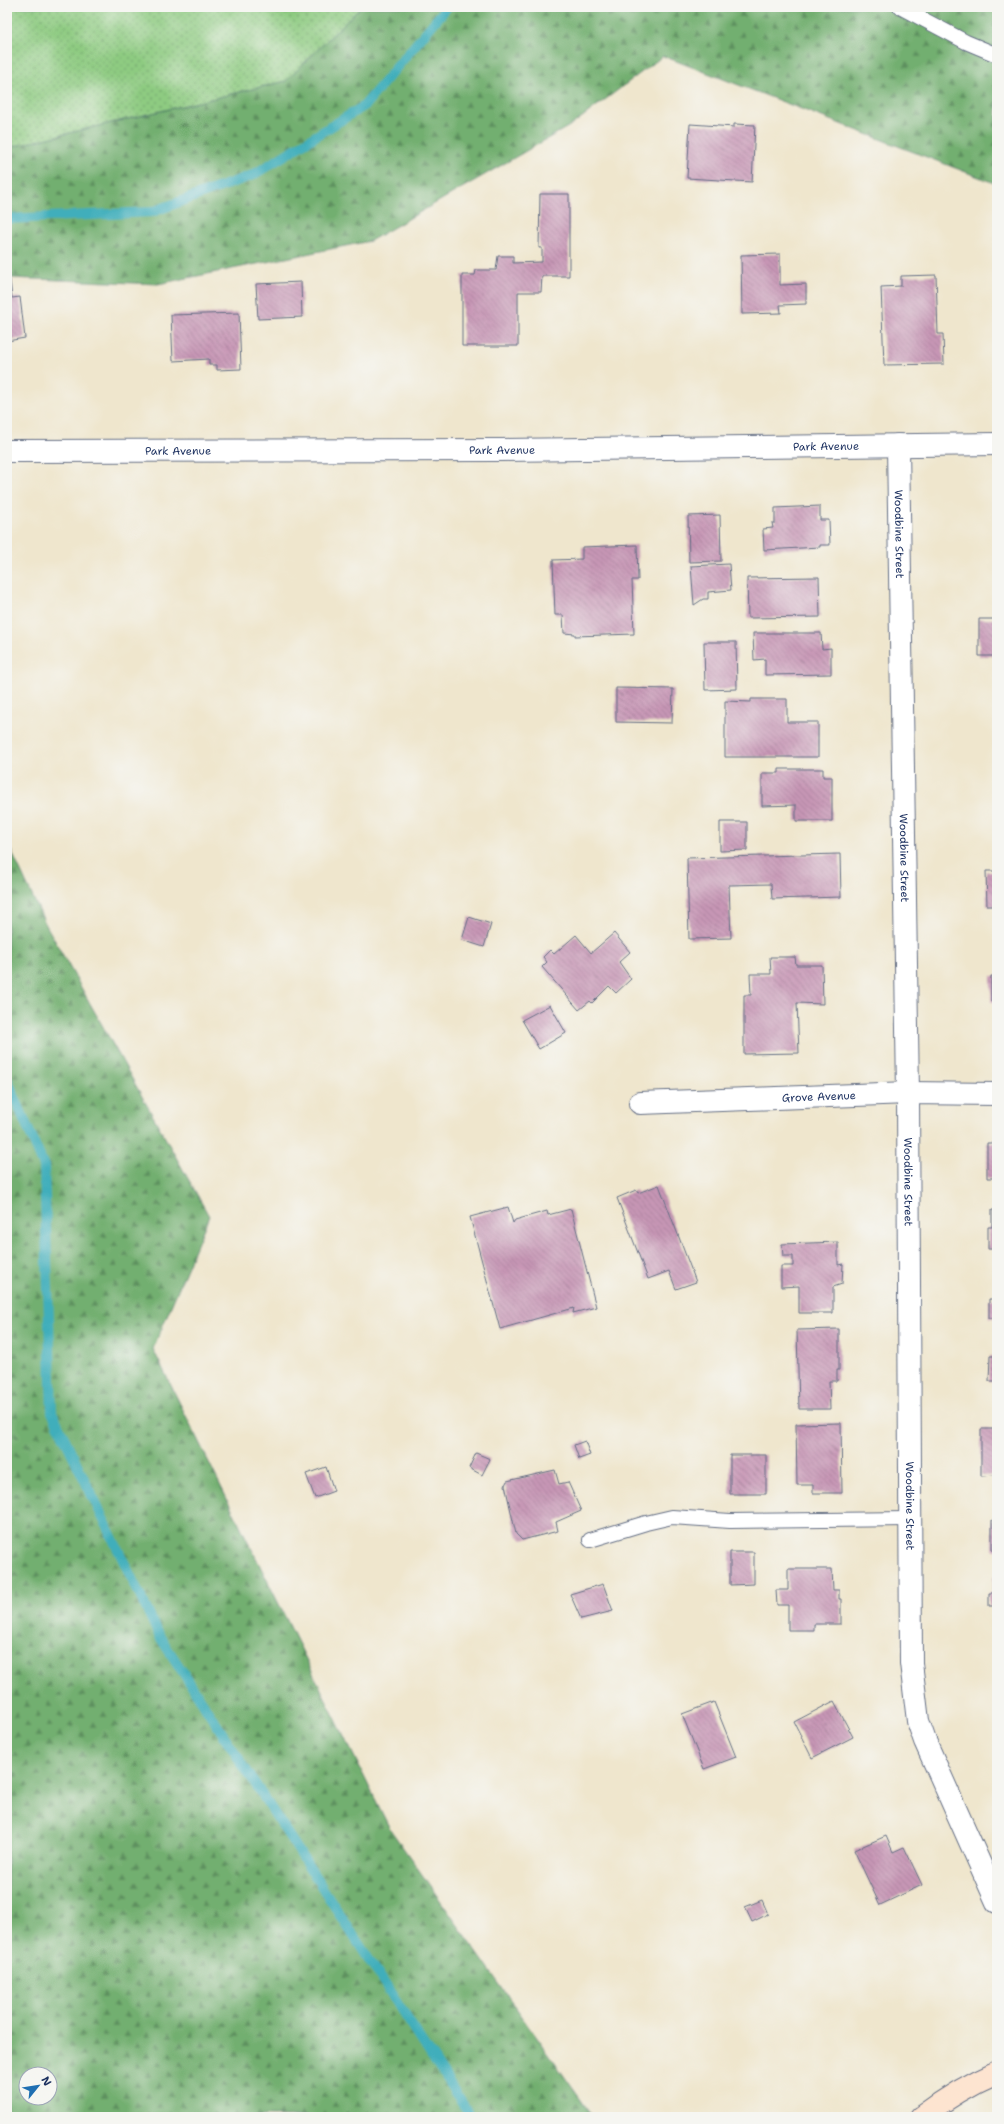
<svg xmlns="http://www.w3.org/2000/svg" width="1004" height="2124" font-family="'Shantell Sans',sans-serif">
<defs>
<pattern id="grass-dots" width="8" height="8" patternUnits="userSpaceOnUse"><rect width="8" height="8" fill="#8ecb81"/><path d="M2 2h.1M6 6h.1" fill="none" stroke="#73a56d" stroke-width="1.8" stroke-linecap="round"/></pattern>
<pattern id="forest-firs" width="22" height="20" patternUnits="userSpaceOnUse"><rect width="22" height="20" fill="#72af6f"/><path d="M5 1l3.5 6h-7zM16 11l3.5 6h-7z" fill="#5d8f5e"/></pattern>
<pattern id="building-back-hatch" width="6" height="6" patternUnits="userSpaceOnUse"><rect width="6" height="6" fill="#c796b5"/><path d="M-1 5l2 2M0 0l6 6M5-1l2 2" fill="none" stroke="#a17b96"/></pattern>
</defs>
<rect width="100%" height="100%" fill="#f6f6f2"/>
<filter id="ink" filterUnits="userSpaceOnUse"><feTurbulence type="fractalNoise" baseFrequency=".025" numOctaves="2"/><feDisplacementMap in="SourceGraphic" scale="8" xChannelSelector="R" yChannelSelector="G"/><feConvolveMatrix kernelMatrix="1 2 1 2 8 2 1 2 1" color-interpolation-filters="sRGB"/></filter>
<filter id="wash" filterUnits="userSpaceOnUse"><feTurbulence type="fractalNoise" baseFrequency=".012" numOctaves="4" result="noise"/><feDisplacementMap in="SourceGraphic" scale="16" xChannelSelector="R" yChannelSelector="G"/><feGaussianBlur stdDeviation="0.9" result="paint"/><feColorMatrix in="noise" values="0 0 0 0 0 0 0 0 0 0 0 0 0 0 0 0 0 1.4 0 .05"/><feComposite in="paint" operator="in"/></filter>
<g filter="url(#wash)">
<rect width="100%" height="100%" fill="#efe6cd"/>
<path fill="url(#grass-dots)" stroke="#547d70" d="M7 7H361L286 81 7 148Z"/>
<path fill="url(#forest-firs)" stroke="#466f66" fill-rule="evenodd" d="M361 7H997V184L663 56 573 124 370 241 158 284 7 278V148L286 81Z
M7 842 45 923 209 1216 153 1349 390 1829 593 2117H7ZM26 2074H50V2098H26Z"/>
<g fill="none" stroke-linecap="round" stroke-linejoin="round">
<path stroke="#3faebb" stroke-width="10" d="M7 219 152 212 253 175 364 106 447 7
M7 1079 44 1166 52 1412 160 1637 471 2117"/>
</g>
<g id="blocks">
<path fill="url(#building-back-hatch)" d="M690 124 734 127V124L755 125 752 182 687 178Z
M540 194H569V276H542L541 292H518V346H462V275H475L476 270H496L498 256H513V263L542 262V248H539Z
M780 254V285L806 284V304L780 305 781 313 742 314 741 255Z
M936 275 938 334H943L944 364 884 365 881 287 901 286V276Z
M7 280H10L12 298 20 297 25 338 7 341Z
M301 282 302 317 258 319 256 284Z
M239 313 241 369 217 370V365H209V359L173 361 171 315Z
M820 506V520H829L830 545H820V547L764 550 763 529 773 528 772 523H775V508Z
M720 515 721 561 689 562 688 516Z
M637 545 638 580H632L634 634 575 636V634L564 633 563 615H555L553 560 582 559V547Z
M729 564 731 590 708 592V599H703L694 605 691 566Z
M819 577 820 617 748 618 747 578Z
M995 600H997V656H979V619H995Z
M753 633H821L822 649 831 648V674L765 675V659L754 660Z
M704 642H736L737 689 705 690Z
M616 688 673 689 672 723 616 722Z
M751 699H787V722H818V757H725V701L751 702Z
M779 769H823V777H832V821H796V805L762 806V773H779Z
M720 822H747V850L720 851Z
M840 854 841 897 772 899 771 884 729 885 731 938 689 939 687 858Z
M986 871H997V906H987Z
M469 917 491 924 484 947 462 940Z
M614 933 630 952 619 962 631 979 616 993 609 986 592 1003 590 1001 579 1010 542 967 547 962 543 957 550 950 554 954 576 935 591 953Z
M770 957H795L796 965H822L823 1004 797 1003 799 1053 744 1054V995H751L750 974H771Z
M991 976H997V1002H991Z
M550 1005 566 1033 539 1049 522 1020Z
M987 1143H997V1178H987Z
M659 1185 696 1282 676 1289 669 1271 648 1279 617 1198 636 1190 638 1193Z
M508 1207 513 1223 515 1220 547 1211 548 1215 571 1209 596 1307 573 1313 574 1308 500 1329 470 1217Z
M992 1210H997V1249H988V1227H992Z
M838 1242V1265L843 1264 842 1284 833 1287V1313H799V1286L781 1287V1266H793V1256H783L782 1244Z
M995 1284H997V1318H989V1299H995Z
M839 1329V1370H837V1381H829L830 1409H799L797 1330Z
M990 1356H997V1381H989Z
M841 1423 842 1493H813V1485H797L796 1424Z
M981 1429H997V1475L981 1476Z
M585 1441 590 1455 579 1459 574 1445Z
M476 1453 490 1459 482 1475 469 1468Z
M730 1455H766V1494H730Z
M326 1467 334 1491 315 1498 306 1474Z
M555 1470 559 1484 568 1482 581 1511 556 1522 558 1531 522 1540 516 1534 505 1485 507 1481Z
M997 1519V1550H992V1520Z
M730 1552H754V1584L730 1585Z
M788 1569H832L833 1590H839V1599H841V1624H814V1630H788V1605H777L776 1590H788Z
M993 1576H997V1606H989V1593H993Z
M603 1584 613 1611 581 1619 570 1594Z
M834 1701 853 1737 812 1758 794 1722Z
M714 1702 736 1757 704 1769 682 1714Z
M886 1836 893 1852 904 1847 922 1885 880 1905 854 1850Z
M762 1900 768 1914 752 1922 745 1907Z"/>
</g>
</g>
<g filter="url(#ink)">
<use href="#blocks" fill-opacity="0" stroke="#656f85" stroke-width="1"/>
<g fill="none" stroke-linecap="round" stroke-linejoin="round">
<g stroke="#656f85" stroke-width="16">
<path id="lane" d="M900 7 966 42 997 55
M590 1540 646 1523 672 1517 730 1521 910 1519"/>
</g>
<g stroke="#656f85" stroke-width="24">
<g id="street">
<path id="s1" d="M898 445 908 1093 911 1663 918 1721 925 1741 997 1902"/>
<path id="s2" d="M7 451 501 450 997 444"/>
<path id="s3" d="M640 1103 908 1093 997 1094"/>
</g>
</g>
<g stroke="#656f85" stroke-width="24">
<path id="secondary" d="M921 2117C945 2099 969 2084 997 2072"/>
</g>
<use href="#lane" stroke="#fff" stroke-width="14"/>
<use href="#street" stroke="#fff" stroke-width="22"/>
<use href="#secondary" stroke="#fde4d0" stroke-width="22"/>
</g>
</g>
<g text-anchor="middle" stroke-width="3.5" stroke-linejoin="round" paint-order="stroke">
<g font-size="11" fill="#1b2f5e" stroke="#f6f6f2">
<text dy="4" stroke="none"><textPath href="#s2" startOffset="819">Park Avenue</textPath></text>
<text dy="4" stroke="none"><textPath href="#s2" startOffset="171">Park Avenue</textPath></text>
<text dy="4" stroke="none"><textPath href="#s2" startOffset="495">Park Avenue</textPath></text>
<text dy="4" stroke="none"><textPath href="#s1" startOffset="89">Woodbine Street</textPath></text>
<text dy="4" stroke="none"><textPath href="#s1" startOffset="413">Woodbine Street</textPath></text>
<text dy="4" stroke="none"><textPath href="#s3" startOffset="179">Grove Avenue</textPath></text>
<text dy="4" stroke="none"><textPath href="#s1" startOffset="737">Woodbine Street</textPath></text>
<text dy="4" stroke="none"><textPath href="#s1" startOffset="1061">Woodbine Street</textPath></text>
</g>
</g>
<rect width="1004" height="2124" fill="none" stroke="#f6f6f2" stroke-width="24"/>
<g transform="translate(38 2086) rotate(60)"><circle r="19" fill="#f6f6f2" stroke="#9ea6b7"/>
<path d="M0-3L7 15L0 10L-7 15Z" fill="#1f6fb2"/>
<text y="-6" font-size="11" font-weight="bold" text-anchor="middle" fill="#1b2f5e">N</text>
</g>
</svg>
